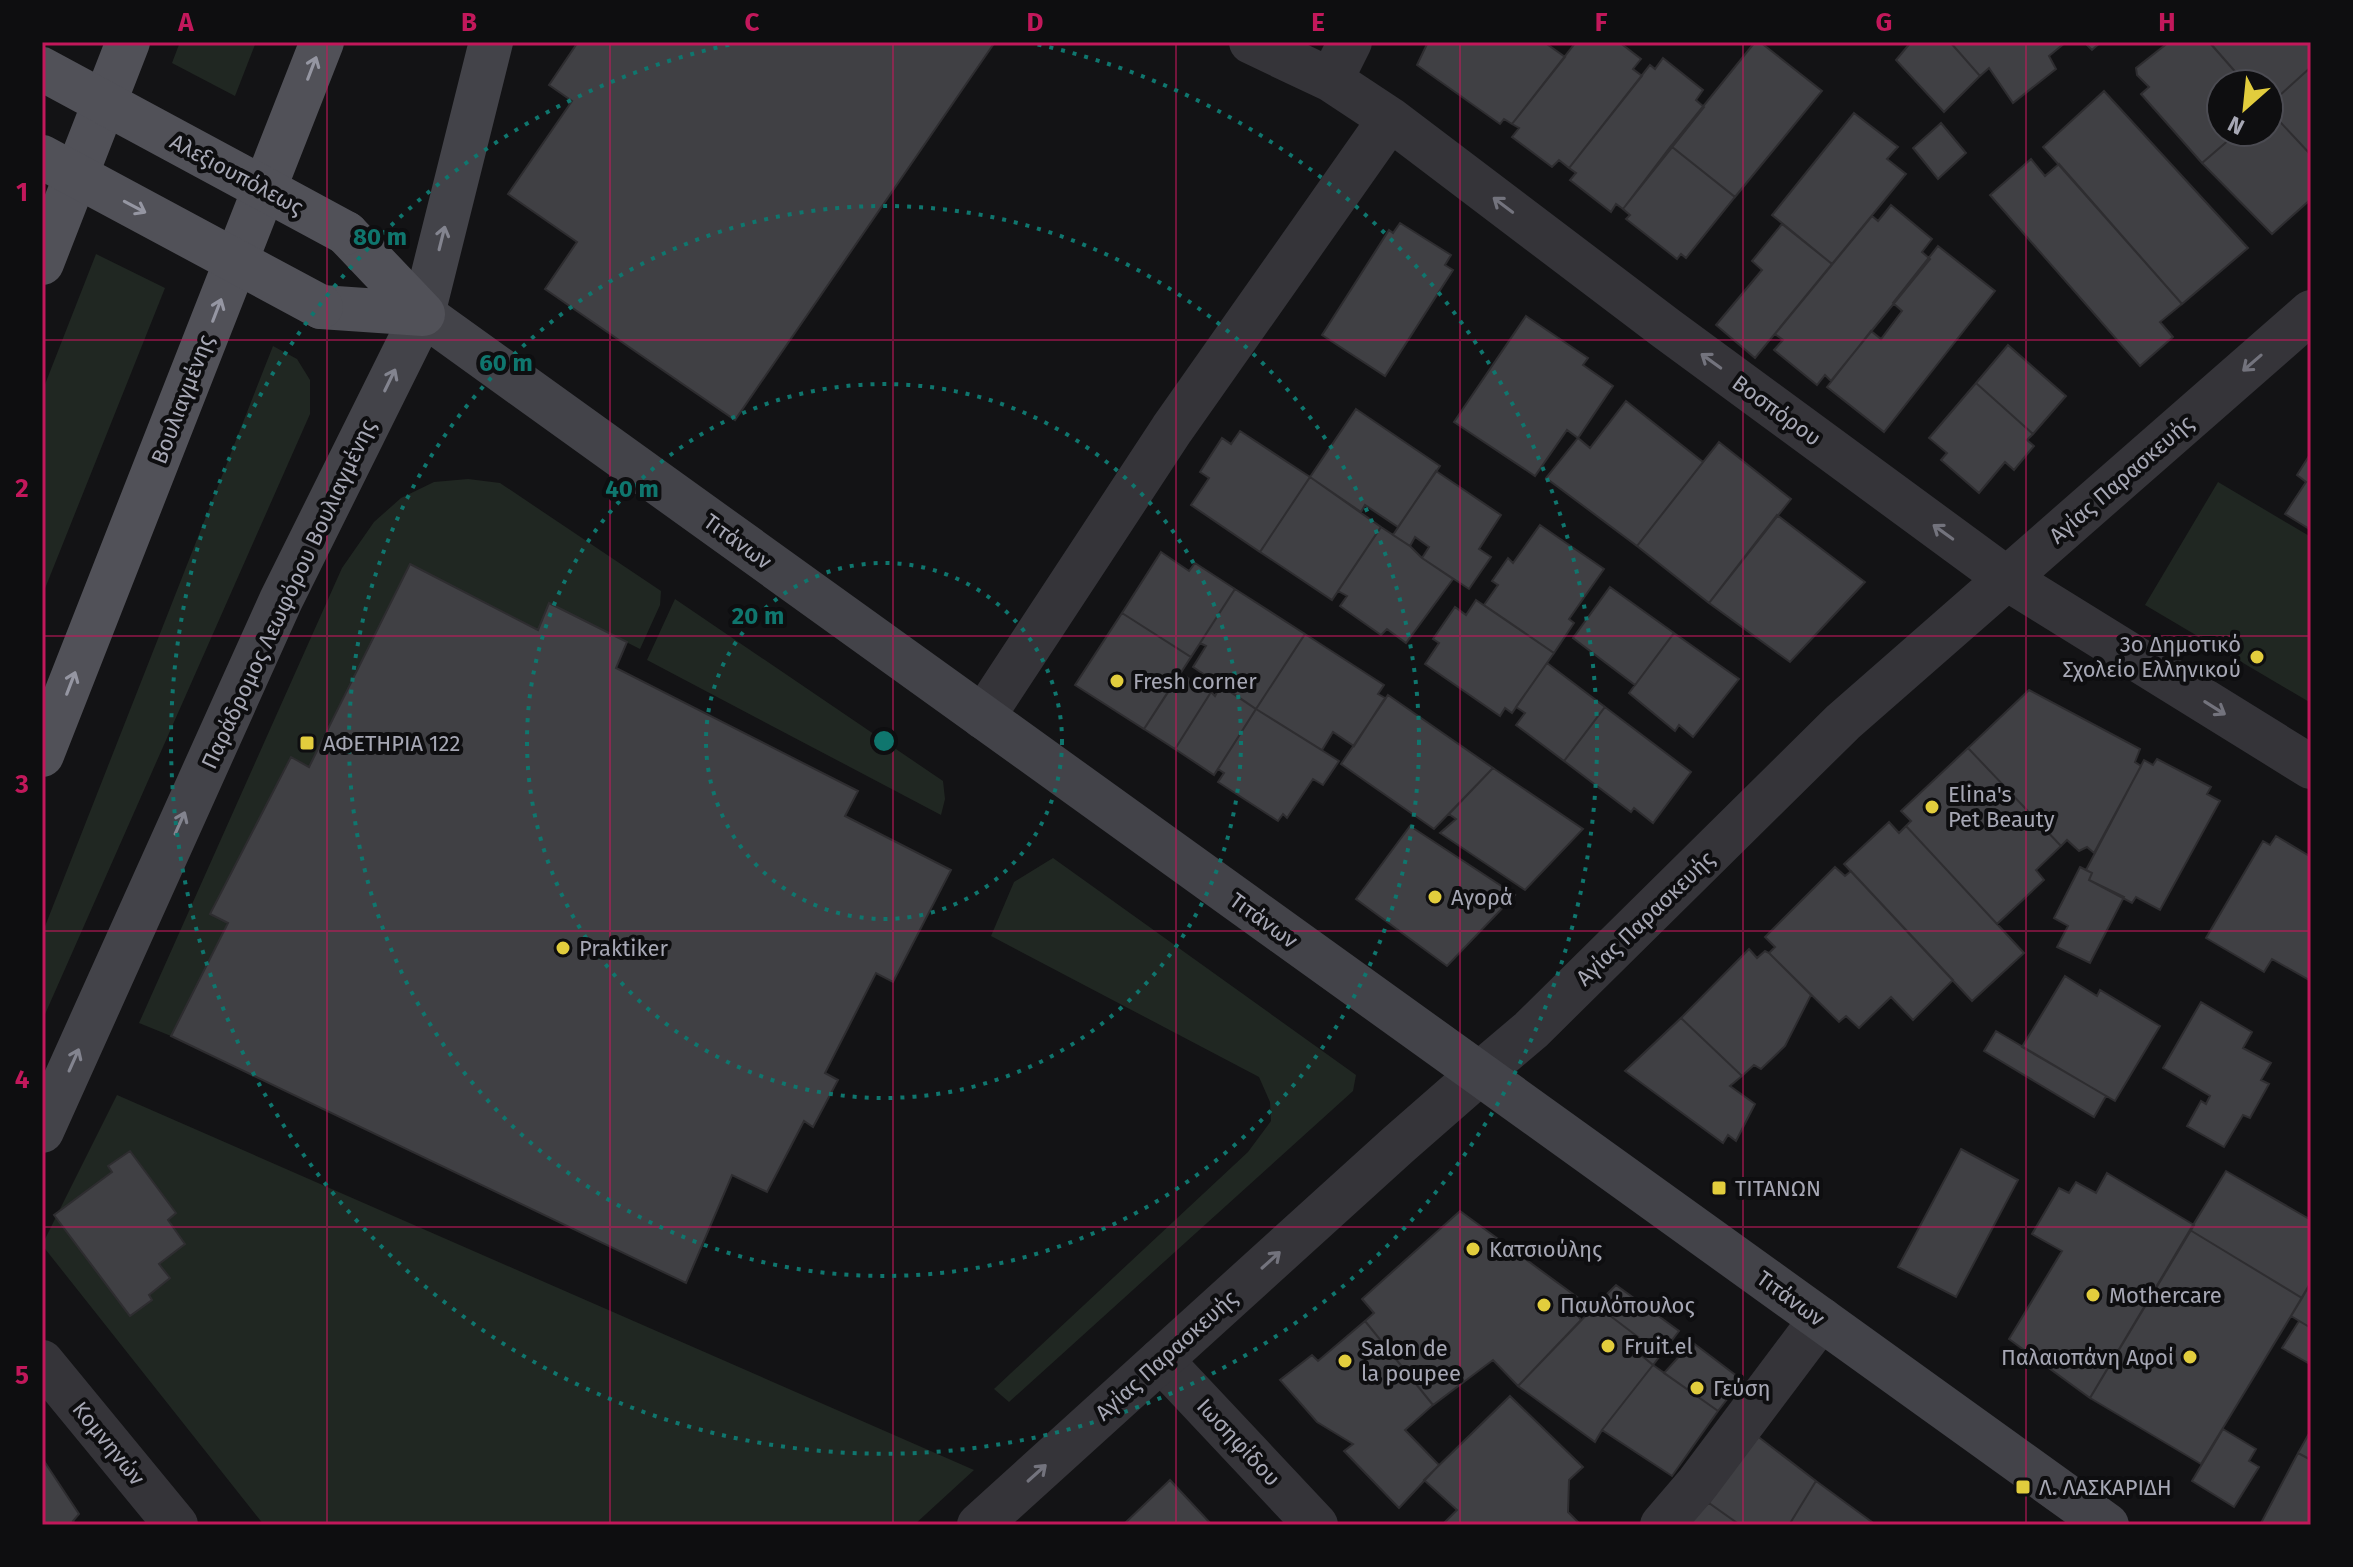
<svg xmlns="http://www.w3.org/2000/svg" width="2353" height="1567" font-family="'Fira Sans',sans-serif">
<rect width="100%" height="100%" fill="#131315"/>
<path fill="#202722" d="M180 42H256L235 96 172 63Z
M96 254 165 288 42 596V392Z
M273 346 297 359 310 380V414L42 1021V934Z
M468 479 500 483 661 591 660 605 640 649 549 603 538 630 410 564 309 767 290 758 210 914 228 923 171 1036 139 1023 342 568 374 522 401 498 434 482Z
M2218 482 2311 537V703L2145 605Z
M675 599 943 781 945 799 941 815 647 660Z
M1053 858 1356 1075 1353 1091 1009 1402 994 1389 1248 1152 1271 1121 1270 1102 1259 1077 991 936 1014 882Z
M117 1095 974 1470 914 1525H264L42 1245Z"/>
<path fill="#404044" stroke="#2e2d30" stroke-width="2" d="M578 42H995L735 420 545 289 577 242 508 194 572 101 549 85Z
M1428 42H1544L1565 57 1512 124 1504 119 1500 124 1417 65Z
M1576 42H1619L1641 59 1633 69 1642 76 1569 168 1559 160 1552 167 1512 137 1519 128 1512 124Z
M1755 42H1760L1822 91 1735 197 1671 146Z
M1911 42H1950L1980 76 1944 112 1896 60Z
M1950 42H2066L2049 56 2056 69 2013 103 1989 68 1980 76Z
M2084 42H2101L2092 50Z
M2169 42H2209L2246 84H2221V132H2238L2202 163 2141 94 2149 87 2137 75 2136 68Z
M2213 42H2311V67L2269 105V84H2246L2211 44Z
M1663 58 1703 90 1696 100 1704 107 1623 209 1616 204 1611 212 1570 180 1576 173 1569 168 1650 65 1655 69Z
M2311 67V155L2269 110V105Z
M2104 91 2248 248 2182 304 2043 147Z
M2269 110 2311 155V199L2272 234 2202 163 2238 132H2269Z
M1854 113 1898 147 1887 159 1906 174 1832 264 1772 215Z
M1941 123 1966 153 1938 179 1913 148Z
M1671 146 1735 197 1686 258 1681 254 1677 259 1626 219 1630 215 1623 209Z
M2031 159 2045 176 2059 164 2182 304 2160 322 2173 337 2140 366 1990 195Z
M1891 205 1932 239 1922 252 1930 259 1831 381 1825 375 1817 385 1774 350 1783 340 1775 334 1872 216 1878 221Z
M1400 223 1451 255 1445 265 1453 270 1385 376 1322 335 1389 230 1393 233Z
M1782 224 1832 264 1755 358 1716 325 1762 270 1752 261Z
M1938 246 1995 291 1884 432 1827 387 1871 331 1881 339 1902 311 1893 303Z
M1526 316 1588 358 1583 365 1613 386 1578 438 1567 430 1535 476 1454 422Z
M2008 345 2066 396 2033 434 1976 383Z
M1976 383 2033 434 2027 440 2034 446 2014 470 2005 462 1979 493 1941 460 1947 453 1929 438Z
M1626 401 1703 462 1637 546 1546 478 1578 438 1590 448Z
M1356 409 1440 466 1398 527 1365 505 1361 512 1310 477Z
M1240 431 1310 477 1260 552 1191 505 1209 478 1200 472 1222 438 1231 444Z
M1719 442 1791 499 1709 603 1637 546Z
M2311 453V530L2285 514 2306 482 2297 475Z
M1436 471 1501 515 1479 549 1491 557 1469 589 1422 558 1429 547 1415 537 1410 546 1393 535Z
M1310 477 1381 527 1332 600 1260 552Z
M1777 515 1865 582 1790 662 1709 603Z
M1540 525 1604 569 1569 619 1574 623 1554 653 1484 605 1498 585 1492 581 1508 558 1513 563Z
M1381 527 1410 546 1422 558 1453 579 1406 643 1387 629 1381 635 1340 606 1347 596 1338 591Z
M1161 552 1189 571 1195 563 1235 589 1191 657 1122 613Z
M410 564 538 630 549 603 627 642 616 668 858 791 845 816 951 870 893 982 876 973 825 1073 838 1080 813 1127 804 1121 767 1192 732 1175 686 1283 171 1036 228 923 210 914 291 757 309 767Z
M1610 587 1674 633 1635 685 1573 638Z
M1235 589 1305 634 1256 709 1193 667 1206 646 1200 643Z
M1476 600 1554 653 1512 713 1505 708 1500 716 1425 664 1439 643 1433 639 1455 607 1466 615Z
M1122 613 1191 657 1144 729 1075 685Z
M1674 633 1739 679 1693 737 1679 725 1675 731 1629 693Z
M1305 634 1384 685 1378 694 1385 698 1354 746 1333 732 1322 750 1256 709Z
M1547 663 1605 707 1564 761 1516 725 1525 713 1516 707Z
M1180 673 1211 692 1175 749 1144 729Z
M1221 685 1256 709 1214 775 1175 749 1211 692 1215 696Z
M2029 690 2140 749 2135 762 2141 766 2094 853 2087 847 2079 851 2067 840 2061 846 1968 748Z
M1388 695 1493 768 1434 829 1341 764Z
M1605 707 1691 772 1653 823 1634 808 1631 812 1564 761Z
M1256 709 1339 761 1323 785 1313 779 1287 818 1283 814 1278 821 1218 782 1224 773 1218 769Z
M1968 748 2061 846 2036 870 2044 880 1997 924 1906 826 1911 821 1901 811Z
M2157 759 2211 787 2207 794 2220 801 2160 910 2136 897 2132 903 2089 880 2092 873 2086 870 2144 760 2153 765Z
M1493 768 1583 829 1525 890 1440 833 1456 819 1449 814Z
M1889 822 1899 833 1906 826 2024 953 1972 1001 1844 864Z
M1410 826 1515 895 1447 966 1356 899Z
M2276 836 2311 857V981L2272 959 2264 972 2206 938 2263 841 2270 845Z
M1835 867 1845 876 1851 871 1953 980 1913 1020 1891 997 1859 1028 1846 1016 1839 1022 1769 953 1775 947 1765 937Z
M2080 867 2092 873 2089 880 2124 897 2090 963 2057 947 2068 926 2054 918Z
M1749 949 1757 958 1765 951 1769 953 1811 995 1785 1046 1761 1069 1754 1065 1742 1076 1681 1018Z
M2065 976 2097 996 2100 990 2160 1026 2115 1101 2022 1047Z
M2201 1002 2252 1032 2243 1048 2271 1063 2261 1080 2269 1084 2250 1118 2243 1115 2224 1147 2187 1126 2201 1101 2206 1104 2210 1096 2163 1068Z
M1681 1018 1742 1076 1730 1086 1755 1104 1736 1141 1728 1135 1723 1143 1625 1071Z
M1996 1031 2106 1096 2094 1117 1984 1051Z
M1961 1149 2018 1180 1956 1297 1898 1267Z
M130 1151 176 1213 168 1220 185 1244 159 1264 170 1278 149 1295 152 1300 130 1316 54 1215 112 1172 108 1166Z
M2226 1171 2311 1220V1282L2302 1298 2190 1230Z
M2107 1173 2194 1225 2090 1398 2009 1339 2062 1251 2032 1234 2059 1188 2069 1193 2076 1182 2096 1193Z
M1460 1211 1581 1300 1573 1309 1581 1320 1518 1386 1493 1360 1433 1405 1365 1321 1374 1313 1362 1299Z
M2190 1230 2302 1298 2201 1464 2090 1398Z
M2311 1282V1328L2291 1316Z
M1616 1285 1679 1331 1653 1365 1629 1345 1638 1337 1596 1305Z
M1596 1305 1638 1337 1629 1345 1653 1365 1602 1430 1595 1442 1518 1386Z
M1365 1321 1433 1405 1405 1430 1439 1465 1399 1508 1344 1451 1353 1444 1317 1422 1280 1380 1312 1355 1318 1361Z
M2299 1321 2311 1328V1358L2308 1363 2282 1348Z
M1692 1342 1742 1380 1718 1411 1664 1373Z
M1653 1365 1718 1411 1672 1476 1602 1430Z
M1510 1396 1583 1467 1569 1480 1568 1512 1581 1525H1442L1457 1510 1424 1480Z
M2223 1429 2256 1449 2249 1461 2259 1467 2234 1507 2192 1481Z
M2311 1430V1460L2298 1453Z
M1756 1435 1816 1481 1789 1525H1740L1709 1503Z
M2298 1453 2311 1460V1525H2260Z
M42 1458 79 1514 73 1521 76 1525H42Z
M1170 1480 1212 1525H1123Z
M1816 1481 1876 1525H1789Z
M1709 1503 1740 1525H1680Z"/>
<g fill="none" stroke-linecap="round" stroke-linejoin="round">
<path stroke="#353439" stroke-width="44" d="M1161 1360 1316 1525"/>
<path stroke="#353439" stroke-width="44" d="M1251 42 1331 80 1390 119 1667 329 2006 578 2311 767
M1331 80 1350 42
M983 717 1172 429 1390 119
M1479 1074 1531 1030 1843 722 2311 312
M42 1362 176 1525
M1662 1525 1698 1483 1821 1319"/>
<path stroke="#353439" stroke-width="44" d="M979 1525 1399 1144 1479 1074"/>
<path stroke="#434349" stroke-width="44" d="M423 314 2107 1525
M42 1131 281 600 423 314 491 42"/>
<path stroke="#515158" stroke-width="44" d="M346 233 423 314
M42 263 128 42
M321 307 423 314
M42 755 322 42"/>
<path stroke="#515158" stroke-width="44" d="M42 69 346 233
M42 157 321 307"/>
</g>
<defs><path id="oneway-shaft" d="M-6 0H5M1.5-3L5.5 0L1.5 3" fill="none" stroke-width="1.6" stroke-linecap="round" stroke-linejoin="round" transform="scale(2)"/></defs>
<g stroke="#9596a2">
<use href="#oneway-shaft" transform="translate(312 68) rotate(-69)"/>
<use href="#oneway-shaft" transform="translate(135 207) rotate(28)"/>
<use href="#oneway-shaft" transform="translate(217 310) rotate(-69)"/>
<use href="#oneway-shaft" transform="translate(71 683) rotate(-69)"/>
</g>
<g stroke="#73737d">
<use href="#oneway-shaft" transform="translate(1503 205) rotate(-143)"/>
<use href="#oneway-shaft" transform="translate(1711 361) rotate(-144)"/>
<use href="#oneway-shaft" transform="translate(2252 363) rotate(139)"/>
<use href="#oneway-shaft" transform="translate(1943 532) rotate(-144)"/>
<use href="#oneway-shaft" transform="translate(2215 708) rotate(32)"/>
<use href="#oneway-shaft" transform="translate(1271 1260) rotate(-42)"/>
<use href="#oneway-shaft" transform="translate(1037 1473) rotate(-42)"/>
</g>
<g stroke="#83848f">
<use href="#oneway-shaft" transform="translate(442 238) rotate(-76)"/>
<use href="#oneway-shaft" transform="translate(390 380) rotate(-64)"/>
<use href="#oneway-shaft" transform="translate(180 823) rotate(-66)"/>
<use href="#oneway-shaft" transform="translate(74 1060) rotate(-66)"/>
</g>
<path fill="none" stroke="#c2185b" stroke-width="2" stroke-opacity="0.55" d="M327 42V1525M610 42V1525M893 42V1525M1176 42V1525M1460 42V1525M1743 42V1525M2026 42V1525M42 340H2311M42 636H2311M42 931H2311M42 1227H2311"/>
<g fill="none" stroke="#0f766e" stroke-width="4" stroke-dasharray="4 8">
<circle cx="884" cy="741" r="178"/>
<circle cx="884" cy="741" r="357"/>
<circle cx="884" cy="741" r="535"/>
<path d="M1026 42A713 713 0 1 1 742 42"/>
</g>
<g fill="#e2cd3d" stroke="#0e0e10" stroke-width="3">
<circle cx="2257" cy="657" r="8"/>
<circle cx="1117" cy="681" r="8"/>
<rect x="299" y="735" width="16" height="16" rx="4"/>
<circle cx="1932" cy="807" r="8"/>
<circle cx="1435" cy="897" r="8"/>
<circle cx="563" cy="948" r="8"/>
<rect x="1711" y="1180" width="16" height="16" rx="4"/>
<circle cx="1473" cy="1249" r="8"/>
<circle cx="2093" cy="1295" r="8"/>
<circle cx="1544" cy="1305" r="8"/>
<circle cx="1608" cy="1346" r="8"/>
<circle cx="2190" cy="1357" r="8"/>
<circle cx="1345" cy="1361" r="8"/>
<circle cx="1697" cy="1388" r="8"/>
<rect x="2015" y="1479" width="16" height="16" rx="4"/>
</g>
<g text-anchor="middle" stroke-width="8" stroke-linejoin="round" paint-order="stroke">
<g font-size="22" fill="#a6a7b4" stroke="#0e0e10">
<text transform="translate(237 174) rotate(28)" y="8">Αλεξιουπόλεως</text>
<text transform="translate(182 399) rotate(-69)" y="8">Βουλιαγμένης</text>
<text transform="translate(1777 410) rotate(36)" y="8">Βοσπόρου</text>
<text transform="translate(2121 479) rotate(-41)" y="8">Αγίας Παρασκευής</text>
<text transform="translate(738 541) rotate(36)" y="8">Τιτάνων</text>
<text transform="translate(288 594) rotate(-65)" y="8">Παράδρομος Λεωφόρου Βουλιαγμένης</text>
<text transform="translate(1645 918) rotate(-44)" y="8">Αγίας Παρασκευής</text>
<text transform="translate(1264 920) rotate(36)" y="8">Τιτάνων</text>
<text transform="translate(1791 1298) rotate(36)" y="8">Τιτάνων</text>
<text transform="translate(1166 1355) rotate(-42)" y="8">Αγίας Παρασκευής</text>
<text transform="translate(1239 1442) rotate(47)" y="8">Ιωσηφίδου</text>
<text transform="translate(109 1443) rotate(51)" y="8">Κομνηνών</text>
</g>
<g font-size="22" fill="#a6a7b4" stroke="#0e0e10" text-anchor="start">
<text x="2241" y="652" text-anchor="end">3ο Δημοτικό<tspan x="2241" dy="25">Σχολείο Ελληνικού</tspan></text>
<text x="1133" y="689">Fresh corner</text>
<text x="323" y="751">ΑΦΕΤΗΡΙΑ 122</text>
<text x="1948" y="802">Elina's<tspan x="1948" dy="25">Pet Beauty</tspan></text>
<text x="1451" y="905">Αγορά</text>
<text x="579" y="956">Praktiker</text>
<text x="1735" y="1196">ΤΙΤΑΝΩΝ</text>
<text x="1489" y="1257">Κατσιούλης</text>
<text x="2109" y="1303">Mothercare</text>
<text x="1560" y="1313">Παυλόπουλος</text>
<text x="1624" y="1354">Fruit.el</text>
<text x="1361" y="1356">Salon de<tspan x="1361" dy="25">la poupee</tspan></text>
<text x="2174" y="1365" text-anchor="end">Παλαιοπάνη Αφοί</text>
<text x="1713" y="1396">Γεύση</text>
<text x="2039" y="1495">Λ. ΛΑΣΚΑΡΙΔΗ</text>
</g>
</g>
<circle cx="884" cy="741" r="12" fill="#0f766e" stroke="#0e0e10" stroke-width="4"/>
<g font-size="24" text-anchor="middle" font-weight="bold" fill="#0f766e" stroke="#0e0e10" stroke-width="8" stroke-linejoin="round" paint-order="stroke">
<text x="380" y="245">80 m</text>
<text x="506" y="371">60 m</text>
<text x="632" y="497">40 m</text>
<text x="758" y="624">20 m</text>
</g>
<rect width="2353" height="1567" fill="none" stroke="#0e0e10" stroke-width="88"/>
<g transform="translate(2245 108) rotate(207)"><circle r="38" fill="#0e0e10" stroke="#4b4b52" stroke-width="2"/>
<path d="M0-6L14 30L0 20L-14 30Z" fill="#e2cd3d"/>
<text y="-12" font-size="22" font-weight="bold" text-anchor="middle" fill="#a6a7b4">N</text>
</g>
<rect x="44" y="44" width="2265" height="1479" fill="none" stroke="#c2185b" stroke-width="3"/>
<g font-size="26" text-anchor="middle" font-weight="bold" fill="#c2185b">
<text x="186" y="31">A</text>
<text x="469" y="31">B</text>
<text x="752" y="31">C</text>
<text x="1035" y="31">D</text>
<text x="1318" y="31">E</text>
<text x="1601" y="31">F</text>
<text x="1884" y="31">G</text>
<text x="2167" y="31">H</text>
<text x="22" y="201">1</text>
<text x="22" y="497">2</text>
<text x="22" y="793">3</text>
<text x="22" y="1088">4</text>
<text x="22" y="1384">5</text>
</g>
</svg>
